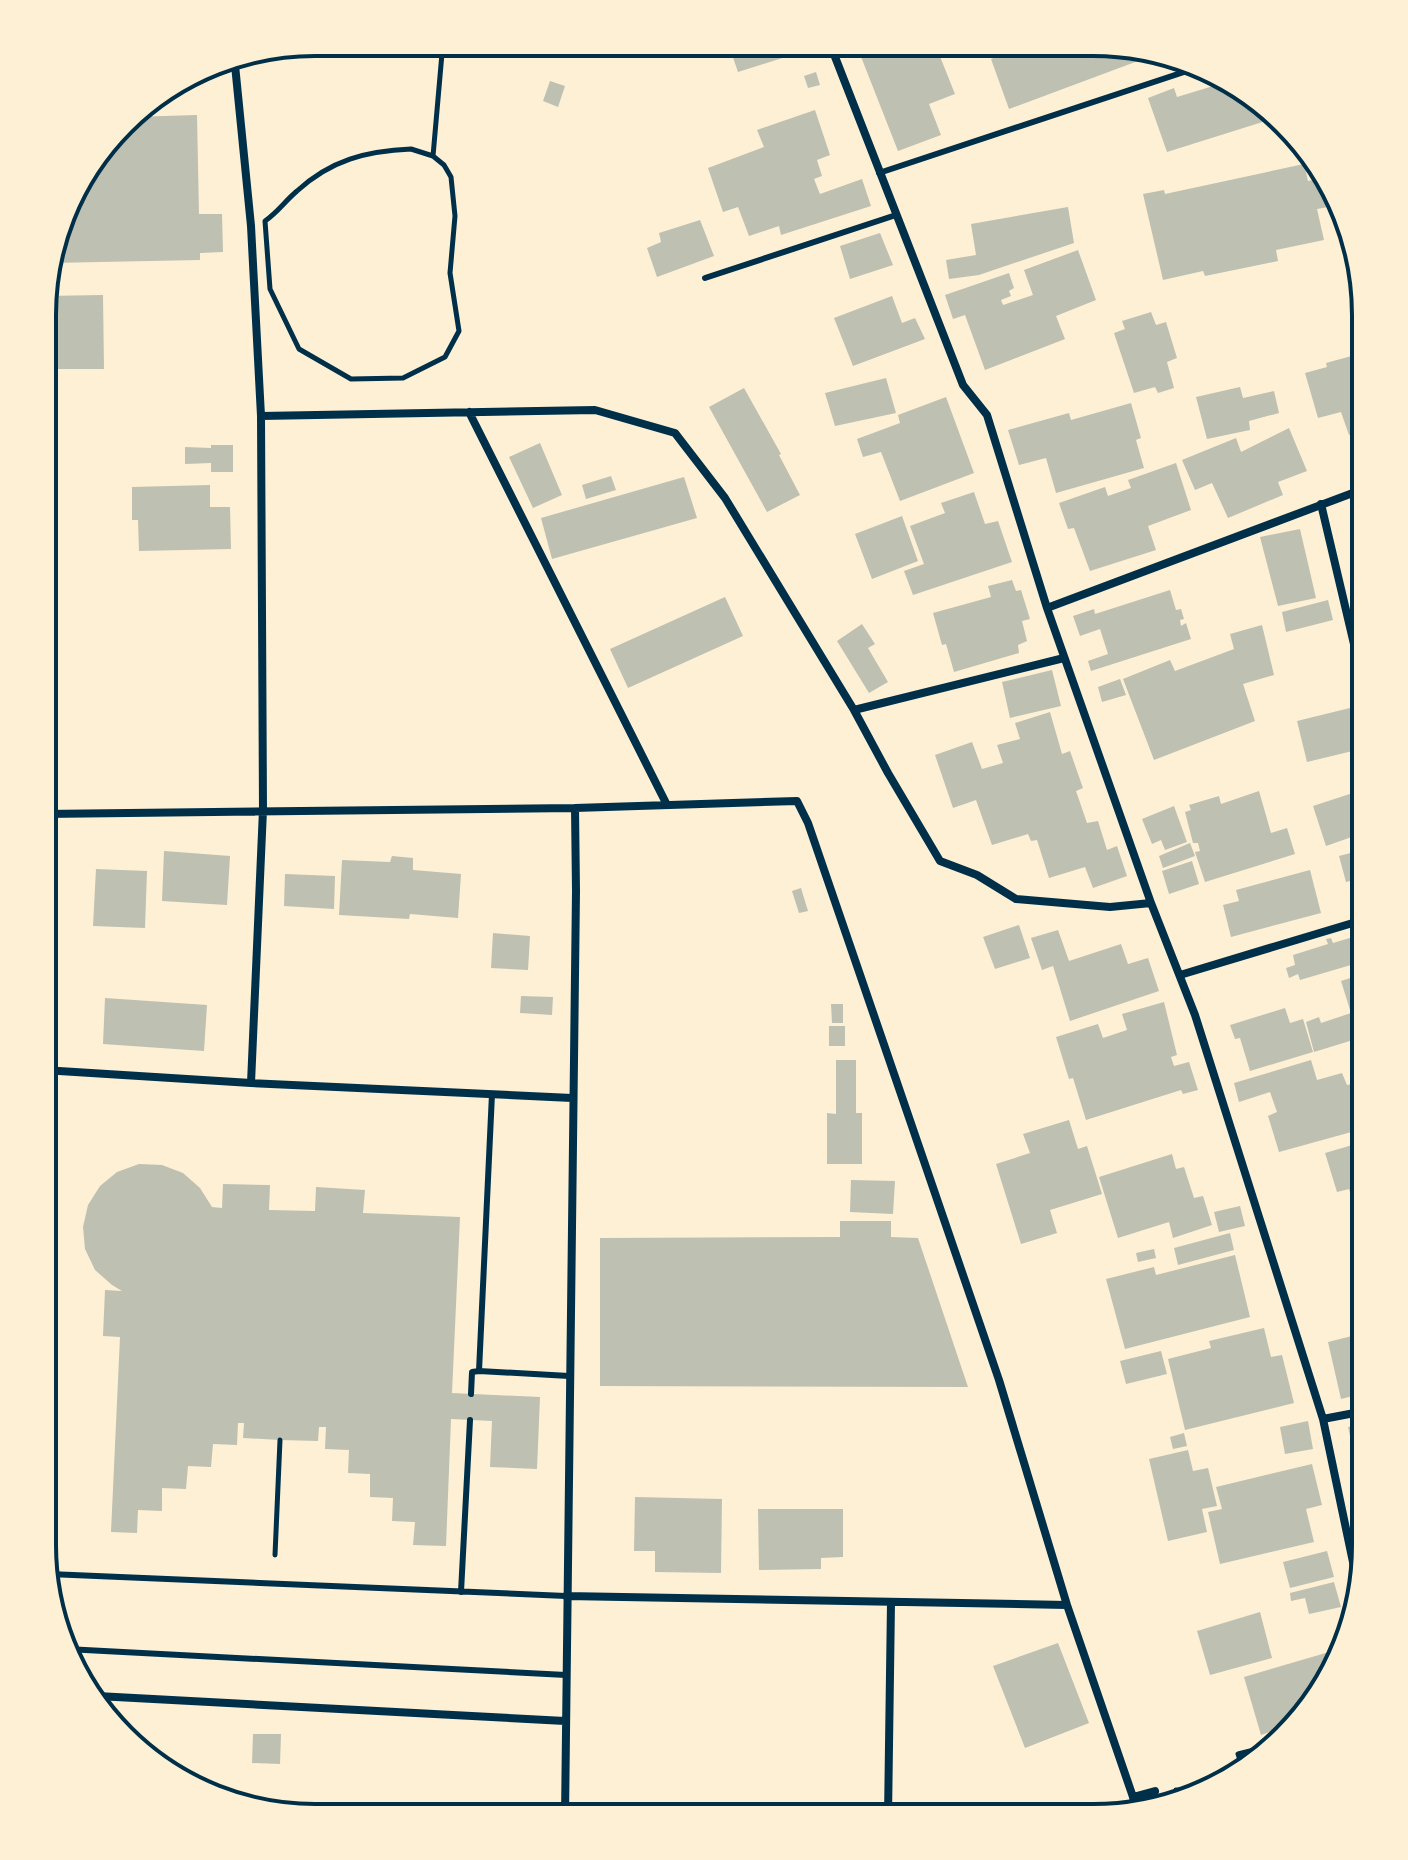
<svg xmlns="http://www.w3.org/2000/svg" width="1408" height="1860" font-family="Quicksand,sans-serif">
<rect width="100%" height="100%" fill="#fdf0d5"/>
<path fill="#bec0b2" d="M728 43H813L814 48 738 72Z
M856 44H935L955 94 929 104 941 135 898 151Z
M1004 44H1129L1154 55 1009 109 991 59 1006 52Z
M816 72 820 85 808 88 804 76Z
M550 81 565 86 558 107 543 101Z
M1223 83 1259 98 1275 118 1167 152 1148 98 1174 88 1177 97Z
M815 110 830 155 817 160 822 176 814 179 820 194 862 179 871 206 781 235 779 226 749 236 738 207 723 212 708 168 764 147 757 130Z
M197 115 199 214H222L223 252 200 253V260L50 263 78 179 130 117Z
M1304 164 1308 181 1322 178 1328 207 1317 209 1324 240 1276 250 1278 261 1205 276 1203 271 1163 280 1143 194 1164 190 1165 194Z
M1068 207 1074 243 979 275 949 279 946 260 976 255 971 224Z
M700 220 714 256 657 277 647 248 661 242 659 233Z
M880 233 893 265 850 279 840 246Z
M1078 250 1096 300 1056 316 1065 339 985 370 965 315 953 319 945 295 1009 273 1014 288 1009 291 1011 296 1001 300 1003 305 1033 295 1024 270Z
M103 295 104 369H44V296Z
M892 296 902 323 915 318 925 339 853 366 834 318Z
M1151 312 1156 325 1166 322 1177 358 1167 362 1174 388 1158 393 1155 387 1134 393 1114 333 1125 329 1122 321Z
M1366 352V430L1349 435 1341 412 1318 418 1305 373 1327 367 1326 363Z
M886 378 896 413 835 426 825 393Z
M1240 387 1243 398 1274 391 1279 413 1249 421 1250 430 1207 439 1196 397Z
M744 388 781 454 779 455 800 495 767 512 709 407Z
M946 397 974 473 900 501 881 452 863 457 857 439 900 423 898 415Z
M1131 403 1141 438 1136 440 1144 468 1056 493 1046 458 1019 465 1008 430 1069 413 1071 420Z
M1289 428 1307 471 1278 482 1283 495 1228 518 1212 483 1195 490 1182 460 1236 438 1241 452Z
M540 443 562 495 533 508 509 457Z
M211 445H233V472H211V463L185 464V447L211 448Z
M1176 463 1191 510 1148 526 1156 550 1090 571 1074 528 1068 529 1059 503 1105 487 1108 496 1131 488 1128 480Z
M611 476 616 490 586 499 582 485Z
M684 477 697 518 552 559 541 518Z
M210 485V507H230L231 549 139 551 138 520H132V487Z
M974 492 985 524 998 521 1012 562 913 595 904 571 924 564 910 526 945 513 941 503Z
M902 516 918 561 872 579 855 534Z
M1300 529 1316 598 1278 606 1260 537Z
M1012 580 1016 591 1021 590 1030 619 1022 621 1027 641 1018 645 1019 653 954 672 946 644 942 645 933 613 991 597 988 586Z
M1170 590 1176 610 1181 609 1184 619 1180 620 1181 626 1186 623 1191 639 1091 671 1088 661 1108 654 1100 629 1080 636 1073 616 1094 609 1095 614Z
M725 597 743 636 628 688 610 649Z
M1328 600 1333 620 1286 632 1282 612Z
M862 624 875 644 868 648 888 682 869 693 837 641Z
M1262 625 1274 675 1243 684 1255 721 1154 760 1123 679 1170 660 1175 671 1234 649 1230 634Z
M1052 670 1061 706 1010 718 1002 682Z
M1120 679 1126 695 1102 702 1098 687Z
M1354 707 1365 748 1307 762 1297 721Z
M1050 712 1062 754 1070 751 1083 788 1076 791 1087 823 1098 821 1107 850 1117 846 1127 876 1093 888 1085 867 1049 878 1037 840 1031 841 1028 834 992 845 976 800 953 808 935 755 972 742 982 769 1003 763 997 745 1020 739 1015 723Z
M1362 790 1366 801V832L1326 846 1313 806Z
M1259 791 1271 833 1287 828 1295 854 1205 882 1195 852 1200 851 1198 843H1193L1185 812 1191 810 1189 805 1219 796 1221 804Z
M1174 806 1187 842 1165 850 1161 840 1152 844 1142 819Z
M1190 843 1195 856 1163 868 1159 856Z
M1366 849V877L1346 882 1339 856Z
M164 851 230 856 227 905 162 901Z
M392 856 413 858V870L461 874 458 918 410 914 409 919 339 915 342 860 390 862Z
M1192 861 1199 884 1169 894 1162 871Z
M96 869 147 871 145 928 93 926Z
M1310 870 1321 913 1231 937 1223 905 1239 901 1236 890Z
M285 874 335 876 334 909 284 906Z
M801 888 808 911 799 913 792 891Z
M1019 925 1030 958 995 969 983 937Z
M1058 930 1069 961 1121 944 1128 964 1148 958 1159 991 1070 1021 1053 966 1042 970 1031 938Z
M493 933 530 936 528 970 491 968Z
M1353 937 1361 962 1300 980 1298 974 1289 978 1286 968 1295 965 1293 955 1328 944 1326 939 1331 938 1333 943Z
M1366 973V1036L1314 1052 1306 1022 1319 1017 1321 1023 1351 1013 1341 981Z
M43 983 50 984 47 1041H43Z
M521 996 553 997 552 1015 520 1013Z
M105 998 207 1005 204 1051 103 1044Z
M1164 1002 1177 1055 1171 1057 1174 1066 1189 1062 1198 1090 1183 1094 1181 1090 1086 1120 1073 1078 1069 1079 1056 1037 1098 1024 1103 1038 1127 1030 1122 1014Z
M831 1004H843V1023H832Z
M1285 1008 1290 1023 1303 1019 1313 1052 1250 1071 1240 1038 1235 1039 1230 1025Z
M829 1026H845V1046H829Z
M836 1060H856V1113H862V1164H827V1113L836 1114Z
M1311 1060 1317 1080 1342 1073 1347 1085 1362 1082 1366 1095V1128L1279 1152 1268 1116 1277 1112 1270 1092 1239 1102 1234 1083Z
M1069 1120 1078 1149 1087 1146 1102 1194 1050 1210 1057 1233 1021 1244 996 1164 1030 1153 1023 1134Z
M1366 1141V1221L1359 1223 1349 1189 1337 1192 1325 1153Z
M1172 1154 1176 1169 1184 1167 1194 1198 1203 1196 1212 1225 1173 1238 1169 1222 1118 1238 1099 1177Z
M139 1164 162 1165 183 1173 200 1188 212 1207 222 1208 223 1184 270 1185 269 1210 315 1211 316 1187 365 1190 363 1213 460 1217 452 1393 540 1397 537 1469 490 1467 492 1421 451 1419 446 1546 413 1545 415 1522 392 1521 393 1498 370 1497V1474L348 1473 349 1450 325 1449 326 1427H319L318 1441 280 1440 243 1438 244 1423H238L237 1445 213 1444 211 1467 188 1466 186 1489 162 1488V1511L138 1510 137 1533 111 1532 120 1337 103 1336 105 1290 122 1291 112 1285 95 1270 85 1249 83 1227 88 1205 100 1186 117 1172Z
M851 1180 895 1181 893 1214 850 1212Z
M1240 1206 1245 1226 1219 1232 1214 1212Z
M840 1221H891V1237L918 1238 968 1387 600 1386V1238L840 1237Z
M1230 1233 1234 1250 1178 1265 1174 1248Z
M1154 1249 1156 1258 1138 1262 1136 1253Z
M1235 1255 1250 1317 1125 1349 1106 1279 1154 1267 1156 1275Z
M1264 1328 1271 1357 1282 1355 1294 1403 1185 1430 1168 1359 1211 1348 1209 1341Z
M1364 1333 1365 1393 1341 1399 1328 1342Z
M1161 1351 1167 1374 1126 1384 1120 1361Z
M1308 1421 1313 1449 1285 1454 1280 1427Z
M1365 1423V1498H1364L1348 1427Z
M1184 1433 1187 1446 1173 1449 1170 1437Z
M1188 1450 1193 1471 1208 1468 1217 1506 1202 1509 1207 1532 1168 1541 1149 1459Z
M1312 1464 1322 1505 1306 1509 1314 1542 1220 1564 1208 1512 1222 1509 1216 1487Z
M635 1497 722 1499 721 1573 655 1572V1551H634Z
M758 1509H843V1557L821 1558V1569L759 1570Z
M1327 1551 1334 1577 1290 1588 1283 1562Z
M1334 1582 1341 1607 1309 1614 1305 1598 1291 1601 1290 1593Z
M1260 1612 1272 1658 1210 1675 1197 1631Z
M1058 1643 1089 1723 1025 1748 993 1666Z
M1336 1650 1320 1697 1285 1727 1261 1735 1244 1677Z
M253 1734H281L280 1764 252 1763Z
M246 1800 274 1801V1814L246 1803Z"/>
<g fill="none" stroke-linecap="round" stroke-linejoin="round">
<path stroke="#003049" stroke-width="5" d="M411 149 433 156 444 165 451 177 455 216 450 273 459 331 445 357 403 378 351 379 299 349 270 289 265 221C278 212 285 201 297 191 331 160 366 151 411 149Z
M433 156 443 42
M275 1555 280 1440
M1242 1766 1238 1754 1262 1748
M1176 1790 1209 1791"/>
<path stroke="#003049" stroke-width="6" d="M879 173 1190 70
M705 278 896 215
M492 1094 479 1371 569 1376
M471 1394 472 1372 479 1371
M49 1574 566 1596
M461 1592 470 1420
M66 1649 566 1675"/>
<path stroke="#003049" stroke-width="8" d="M830 44 963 385 987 415 1047 608 1151 903 1195 1015 1323 1419 1358 1586
M234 55 251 226 261 416 263 810 251 1083
M469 412 667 805
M261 416 595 410 675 433 725 498 854 710 888 773 940 861 977 875 1016 899 1110 907 1151 903
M1321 504 1366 695
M1047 608 1366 488
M854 710 1064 658
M43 814 575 808 797 801 808 823 999 1380 1067 1605 1133 1797 1135 1808
M1180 975 1366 919
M43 1070 251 1083 572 1098
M1323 1419 1365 1411
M566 1596 1067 1605
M97 1696 565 1721
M1133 1797 1155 1791
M565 1817 576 891 575 808
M888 1817 891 1602"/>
</g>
<path d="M0 0H1408V1860H0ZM315 56H1093A259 259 0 0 1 1352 315V1545A259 259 0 0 1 1093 1804H315A259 259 0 0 1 56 1545V315A259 259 0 0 1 315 56Z" fill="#fdf0d5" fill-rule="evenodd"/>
<path fill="none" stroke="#003049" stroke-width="4" d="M315 56H1093A259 259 0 0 1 1352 315V1545A259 259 0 0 1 1093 1804H315A259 259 0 0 1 56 1545V315A259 259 0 0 1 315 56Z"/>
</svg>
